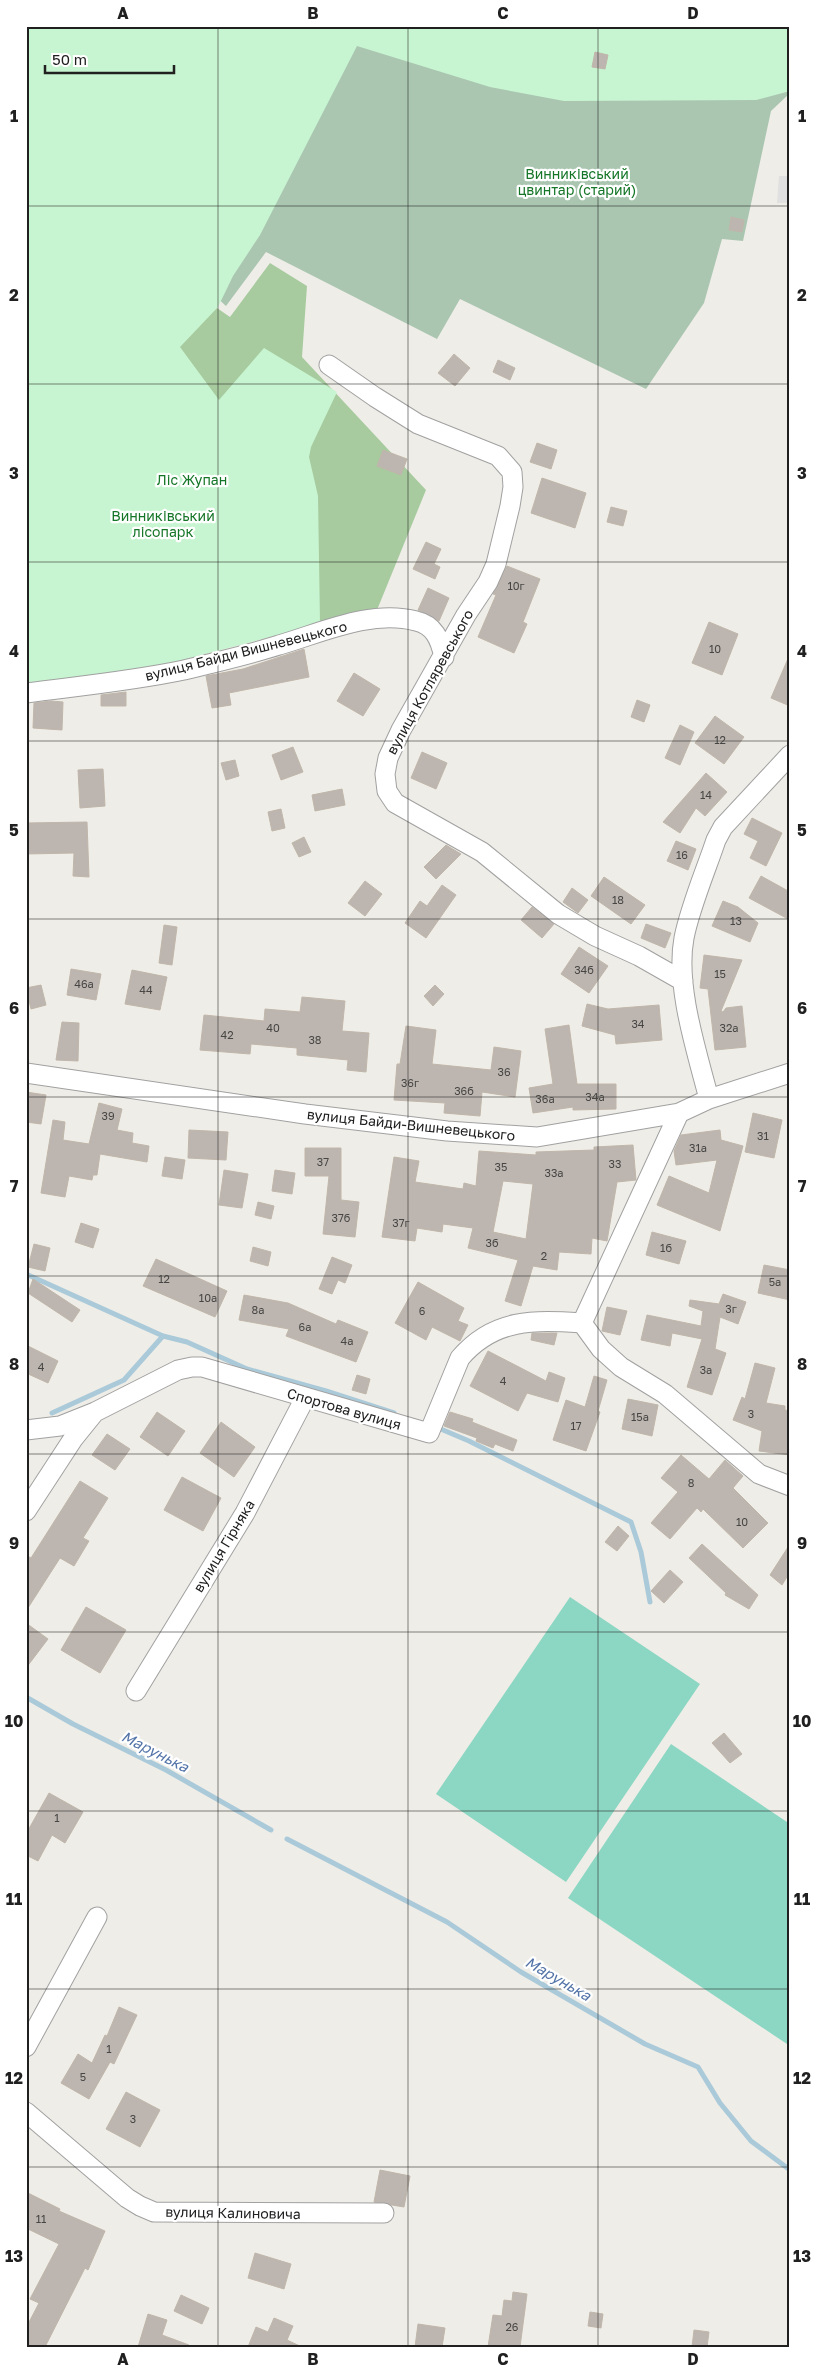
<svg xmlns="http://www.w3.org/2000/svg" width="816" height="2373" font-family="'Golos Text',sans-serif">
<rect width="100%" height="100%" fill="#efede7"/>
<path fill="#a7cb9f" d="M26 176 230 317 270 263 307 286 302 357 426 490 377 610 26 683Z"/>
<path fill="#aac6b1" d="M26 26H790V93L771 111 743 241 722 239 704 303 646 389 460 299 437 339 266 252 226 306 26 121Z"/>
<path fill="#c8f5d1" d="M26 26H790V91L756 100 564 101 490 87 357 46 260 235 233 276 218 307 180 347 219 400 264 348 337 392 311 447 309 457 318 496 320 624 141 671 26 689Z"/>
<path fill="#8cd7c3" d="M570 1597 700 1684 566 1882 436 1794Z
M671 1744 790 1824V2046L568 1898Z"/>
<path fill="#e0e0e0" d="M779 176H790V203H777Z"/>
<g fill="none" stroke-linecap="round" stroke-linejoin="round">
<path stroke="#abcad9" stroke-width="5" d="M26 1274 163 1336 187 1342 247 1369 326 1391 394 1413
M52 1413 124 1380 163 1336
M436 1427 469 1441 631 1522 641 1552 650 1602
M26 1697 73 1724 166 1770 271 1830
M287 1839 447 1922 521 1972 645 2044 698 2067 720 2103 751 2141 790 2170"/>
</g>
<path fill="#bdb6b0" stroke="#c0b6aa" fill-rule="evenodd" d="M595 52 608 55 605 69 592 67Z
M731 217 744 220 742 232 729 230Z
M454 354 470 368 455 386 438 373Z
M498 360 515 368 510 380 493 372Z
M537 443 557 450 551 469 530 462Z
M383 450 407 459 401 475 377 466Z
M542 478 586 493 575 528 531 513Z
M611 507 627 511 623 526 607 522Z
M426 542 441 549 434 564 440 567 435 579 413 569Z
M507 566 540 579 523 622 527 624 514 653 478 637 496 595 493 594Z
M428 588 449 598 439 621 418 610Z
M709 622 738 634 722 675 692 663Z
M304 649 309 677 229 693 231 705 212 708 206 676 243 669Z
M790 654V706L771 698Z
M354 673 380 689 363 716 337 701Z
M126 692V706H101V695Z
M637 700 650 705 644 722 631 717Z
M51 701 63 702 62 730 33 728 34 703Z
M715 716 744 737 724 764 695 743Z
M680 725 694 732 680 765 665 758Z
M293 747 303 772 281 780 272 755Z
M422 752 447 763 436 789 411 778Z
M235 760 239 776 226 780 221 763Z
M103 769 105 806 80 808 78 770Z
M706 773 727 792 705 816 696 808 680 833 663 822Z
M342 789 345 805 315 811 312 795Z
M281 809 285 828 272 831 268 812Z
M752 818 782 833 766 866 750 858 758 841 744 834Z
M87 822 89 877 73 876 74 853 26 854V823Z
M304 837 311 852 299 857 292 843Z
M676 841 696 849 688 870 667 861Z
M446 845 461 854 436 879 424 867Z
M761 876 790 892V920L749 898Z
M604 877 645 905 631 924 591 896Z
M365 881 382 894 365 916 348 903Z
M442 885 456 895 426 938 405 923 420 901 427 906Z
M572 888 588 900 578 913 563 902Z
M723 901 738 907 758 923 750 942 712 926Z
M532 907 554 924 542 938 521 920Z
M646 924 671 933 665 948 641 938Z
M164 925 177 927 172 965 159 963Z
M579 947 608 966 589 993 561 974Z
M704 955 742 960 721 1011 723 1012 726 1008 742 1006 746 1047 715 1050 708 989 700 988Z
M71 969 101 974 96 1000 67 995Z
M132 970 167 977 160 1010 125 1004Z
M41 985 46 1005 31 1009 26 988Z
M435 985 444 994 433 1006 424 996Z
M302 997 345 1001 342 1031 369 1033 366 1072 347 1070 348 1060 297 1055V1048L251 1044 250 1054 200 1050 204 1015 264 1021 265 1009 300 1012Z
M587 1004 608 1009 659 1005 662 1040 616 1044 615 1035 582 1026Z
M62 1022 79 1023 78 1061 56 1060Z
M569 1025 577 1084H616V1109L573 1110V1107L533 1113 529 1088 553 1084 545 1029Z
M406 1026 436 1030 432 1064 491 1070 494 1047 521 1051 515 1097 482 1092 480 1116 444 1113 445 1103 394 1100 397 1064H400Z
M26 1092 46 1095 41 1124 26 1122Z
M99 1103 122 1109 117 1130 133 1133 132 1143 149 1146 147 1162 100 1154 97 1175H93L92 1180 69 1176 65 1197 41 1193 53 1120 65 1122 63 1140 89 1144Z
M753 1113 782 1120 774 1158 745 1152Z
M189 1130 228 1132 226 1160 188 1158Z
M720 1130 721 1140 743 1146 720 1231 657 1205 669 1176 709 1193 717 1160 676 1165 674 1151 681 1135Z
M633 1145 636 1180 617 1182 607 1241 592 1238 591 1254 559 1252 557 1270 533 1266 521 1306 505 1301 518 1260 468 1248 473 1228 443 1224 442 1232 417 1228 415 1241 382 1237 394 1157 419 1161 415 1182 463 1189 464 1183 476 1186 479 1151 536 1155V1152L594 1150V1147ZM503 1181 533 1184 526 1239 493 1232Z
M305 1148H341V1200L359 1202 355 1237 323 1234 329 1176H305Z
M165 1157 185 1160 182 1179 162 1176Z
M224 1170 248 1174 242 1208 219 1205Z
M275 1170 295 1173 292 1194 272 1191Z
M258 1202 274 1206 271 1219 255 1215Z
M81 1223 99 1229 93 1248 75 1242Z
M652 1232 686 1241 679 1264 646 1255Z
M34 1244 50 1248 45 1271 28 1267Z
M253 1247 271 1252 268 1266 250 1261Z
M332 1257 352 1265 345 1283 338 1280 332 1294 319 1289Z
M156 1259 227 1291 215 1317 143 1286Z
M764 1265 790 1270V1300L758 1293Z
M33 1279 80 1310 72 1322 28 1293Z
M418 1282 464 1308 458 1321 468 1325 460 1341 432 1327 426 1340 395 1323Z
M723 1294 746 1302 738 1324 720 1317 715 1349 726 1353 712 1395 687 1387 702 1339 672 1333 670 1346 641 1340 647 1315 701 1326 703 1311 689 1306 690 1300 719 1304Z
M244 1295 288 1303 336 1324 338 1320 368 1332 356 1362 286 1336 289 1329 239 1320Z
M607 1307 627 1311 620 1335 602 1331Z
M532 1333H557L554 1345 531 1340Z
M26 1345 58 1361 48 1383 26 1373Z
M488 1351 546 1381 549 1372 565 1378 558 1402 527 1393 518 1411 470 1386Z
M755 1363 775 1368 766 1403 785 1406V1410L790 1411V1455L759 1451 762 1431 733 1420 742 1397 745 1399Z
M357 1375 370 1379 366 1394 352 1390Z
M594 1376 607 1380 598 1411 600 1412 586 1451 553 1440 566 1400 585 1407Z
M628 1399 658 1405 652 1436 622 1429Z
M157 1412 185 1431 168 1456 140 1437Z
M450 1412 473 1419 472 1422 517 1440 513 1451 495 1444 493 1448 476 1441 477 1438 444 1426Z
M221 1422 255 1447 234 1477 200 1453Z
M107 1434 130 1449 115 1470 92 1455Z
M681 1455 709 1479 725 1460 743 1476 733 1488 768 1523 743 1548 703 1509 701 1512 697 1508 670 1539 651 1523 678 1492 661 1478Z
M182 1477 221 1498 203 1531 164 1510Z
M80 1481 108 1498 83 1538 89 1541 74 1566 60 1558 26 1611V1555L31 1558Z
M618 1526 629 1536 617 1551 605 1542Z
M702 1544 758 1595 749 1609 725 1595 726 1593 689 1558Z
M790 1544V1572L782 1585 770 1575Z
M670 1570 683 1582 664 1603 651 1591Z
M86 1607 126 1630 100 1673 61 1650Z
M26 1623 48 1639 26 1668Z
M724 1733 742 1754 730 1763 712 1743Z
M49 1793 83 1812 65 1843 52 1835 38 1861 26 1855V1834Z
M119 2007 137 2015 114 2064 110 2062 89 2099 61 2083 78 2054 92 2063 105 2035 107 2036Z
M126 2092 160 2110 140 2147 106 2129Z
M380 2170 410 2176 404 2207 374 2202Z
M26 2192 60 2209 59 2211 105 2231 88 2270 85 2268 45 2347H26V2328L39 2303 30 2299 59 2244 26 2228Z
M255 2253 291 2264 284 2289 248 2278Z
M513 2292 527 2294 520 2347H488L493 2315 502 2316 504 2300 512 2301Z
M181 2295 209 2308 202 2324 174 2311Z
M590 2312 603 2314 601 2328 588 2326Z
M148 2314 167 2320 162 2335 189 2345 188 2347H138Z
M274 2318 293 2326 287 2340 302 2347H248L256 2327 268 2332Z
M418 2324 445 2328 442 2347H415Z
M694 2330 709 2332 707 2347H692Z"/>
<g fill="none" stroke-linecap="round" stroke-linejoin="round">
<g stroke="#a1a1a1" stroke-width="21">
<path id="street" d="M329 365 375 397 418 424 498 456 512 472 513 487 510 506 496 564 488 582 466 615 401 730 388 758 385 774 387 791 395 803 482 852 558 914 595 936 639 956 683 981
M26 693C79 686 132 681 184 670 216 662 248 655 279 645 321 633 371 609 416 621 434 625 440 639 444 657
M26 1073 305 1114 447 1131 537 1137 679 1113 709 1099 790 1073
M709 1099C697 1052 675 986 684 938 690 907 706 870 716 840L723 827 790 755
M582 1323 601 1349 621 1367 665 1394 759 1474 790 1486
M26 1430 60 1426 95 1412 178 1370 192 1367H202L429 1433 460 1358C494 1318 534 1320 582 1323L679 1113
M26 1511 73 1439 94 1413
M136 1691 245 1513 305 1398
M26 2047 97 1917
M26 2112 127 2198 140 2206 154 2212 384 2213"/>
</g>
<use href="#street" stroke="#fff" stroke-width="19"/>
</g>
<path fill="none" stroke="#202020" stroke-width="1" stroke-opacity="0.55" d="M218 26V2347M408 26V2347M598 26V2347M26 206H790M26 384H790M26 562H790M26 741H790M26 919H790M26 1097H790M26 1276H790M26 1454H790M26 1632H790M26 1811H790M26 1989H790M26 2167H790"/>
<g text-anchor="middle" stroke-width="4.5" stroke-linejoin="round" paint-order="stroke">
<g font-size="11" fill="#474644">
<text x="516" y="590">10г</text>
<text x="715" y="653">10</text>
<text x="720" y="744">12</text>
<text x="706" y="799">14</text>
<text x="682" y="859">16</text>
<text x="618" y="904">18</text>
<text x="736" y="925">13</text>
<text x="584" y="974">34б</text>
<text x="720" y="978">15</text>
<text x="84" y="988">46а</text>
<text x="146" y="994">44</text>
<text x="638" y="1028">34</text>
<text x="273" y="1032">40</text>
<text x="729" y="1032">32а</text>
<text x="227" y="1039">42</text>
<text x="315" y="1044">38</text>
<text x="504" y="1076">36</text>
<text x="410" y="1087">36г</text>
<text x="464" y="1095">36б</text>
<text x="595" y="1101">34а</text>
<text x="545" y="1103">36а</text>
<text x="108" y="1120">39</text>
<text x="763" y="1140">31</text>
<text x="698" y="1152">31а</text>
<text x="323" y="1166">37</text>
<text x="615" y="1168">33</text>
<text x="501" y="1171">35</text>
<text x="554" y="1177">33а</text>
<text x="341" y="1222">37б</text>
<text x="401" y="1227">37г</text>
<text x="492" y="1247">3б</text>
<text x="666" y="1252">1б</text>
<text x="544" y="1260">2</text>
<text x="164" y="1283">12</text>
<text x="775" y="1286">5а</text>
<text x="208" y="1302">10а</text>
<text x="731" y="1313">3г</text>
<text x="258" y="1314">8а</text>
<text x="422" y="1315">6</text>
<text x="305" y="1331">6а</text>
<text x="347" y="1345">4а</text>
<text x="41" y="1371">4</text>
<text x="706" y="1374">3а</text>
<text x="503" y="1385">4</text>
<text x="751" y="1418">3</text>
<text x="640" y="1421">15а</text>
<text x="576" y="1430">17</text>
<text x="691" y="1487">8</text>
<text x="742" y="1526">10</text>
<text x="57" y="1822">1</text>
<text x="109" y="2053">1</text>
<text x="83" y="2081">5</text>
<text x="133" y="2123">3</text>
<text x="41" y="2223">11</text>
<text x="512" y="2331">26</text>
</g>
<g font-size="14" fill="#157628" stroke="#fff">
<text x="577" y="179">Винниківський<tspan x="577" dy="16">цвинтар (старий)</tspan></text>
<text x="192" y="485">Ліс Жупан</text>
<text x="163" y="521">Винниківський<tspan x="163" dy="16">лісопарк</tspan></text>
</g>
<g font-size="14" fill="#202020" stroke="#fff">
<text transform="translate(246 651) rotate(-14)" y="5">вулиця Байди Вишневецького</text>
<text transform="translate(430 682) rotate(-61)" y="5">вулиця Котляревського</text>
<text transform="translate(411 1125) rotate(6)" y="5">вулиця Байди-Вишневецького</text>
<text transform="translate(344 1409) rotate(16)" y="5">Спортова вулиця</text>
<text transform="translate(224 1546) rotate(-59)" y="5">вулиця Гірняка</text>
<text transform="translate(233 2213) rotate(1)" y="5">вулиця Калиновича</text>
</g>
<g font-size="15" font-style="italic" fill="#5474a8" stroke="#fff">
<text transform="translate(155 1752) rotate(27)" y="5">Марунька</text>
<text transform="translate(558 1979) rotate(30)" y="5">Марунька</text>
</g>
</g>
<rect width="816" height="2373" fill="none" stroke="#ffffff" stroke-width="55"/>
<path d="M45 65v8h129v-8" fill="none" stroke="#202020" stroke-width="2.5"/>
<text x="52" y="65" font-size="15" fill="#202020" stroke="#ffffff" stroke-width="4" paint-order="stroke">50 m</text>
<rect x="28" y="28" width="760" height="2318" fill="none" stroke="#202020" stroke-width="2"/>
<g font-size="16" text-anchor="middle" font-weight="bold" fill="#202020">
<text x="123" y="19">A</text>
<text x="313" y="19">B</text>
<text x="503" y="19">C</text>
<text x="693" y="19">D</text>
<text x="14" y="122">1</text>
<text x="802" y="122">1</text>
<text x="14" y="301">2</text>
<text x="802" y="301">2</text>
<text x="14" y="479">3</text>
<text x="802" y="479">3</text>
<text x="14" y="657">4</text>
<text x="802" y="657">4</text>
<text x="14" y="836">5</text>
<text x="802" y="836">5</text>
<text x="14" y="1014">6</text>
<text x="802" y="1014">6</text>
<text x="14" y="1192">7</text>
<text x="802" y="1192">7</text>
<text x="14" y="1370">8</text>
<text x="802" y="1370">8</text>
<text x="14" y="1549">9</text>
<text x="802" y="1549">9</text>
<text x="14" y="1727">10</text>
<text x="802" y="1727">10</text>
<text x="14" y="1905">11</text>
<text x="802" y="1905">11</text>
<text x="14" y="2084">12</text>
<text x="802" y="2084">12</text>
<text x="14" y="2262">13</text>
<text x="802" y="2262">13</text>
<text x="123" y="2365">A</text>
<text x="313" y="2365">B</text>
<text x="503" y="2365">C</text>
<text x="693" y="2365">D</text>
</g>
</svg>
